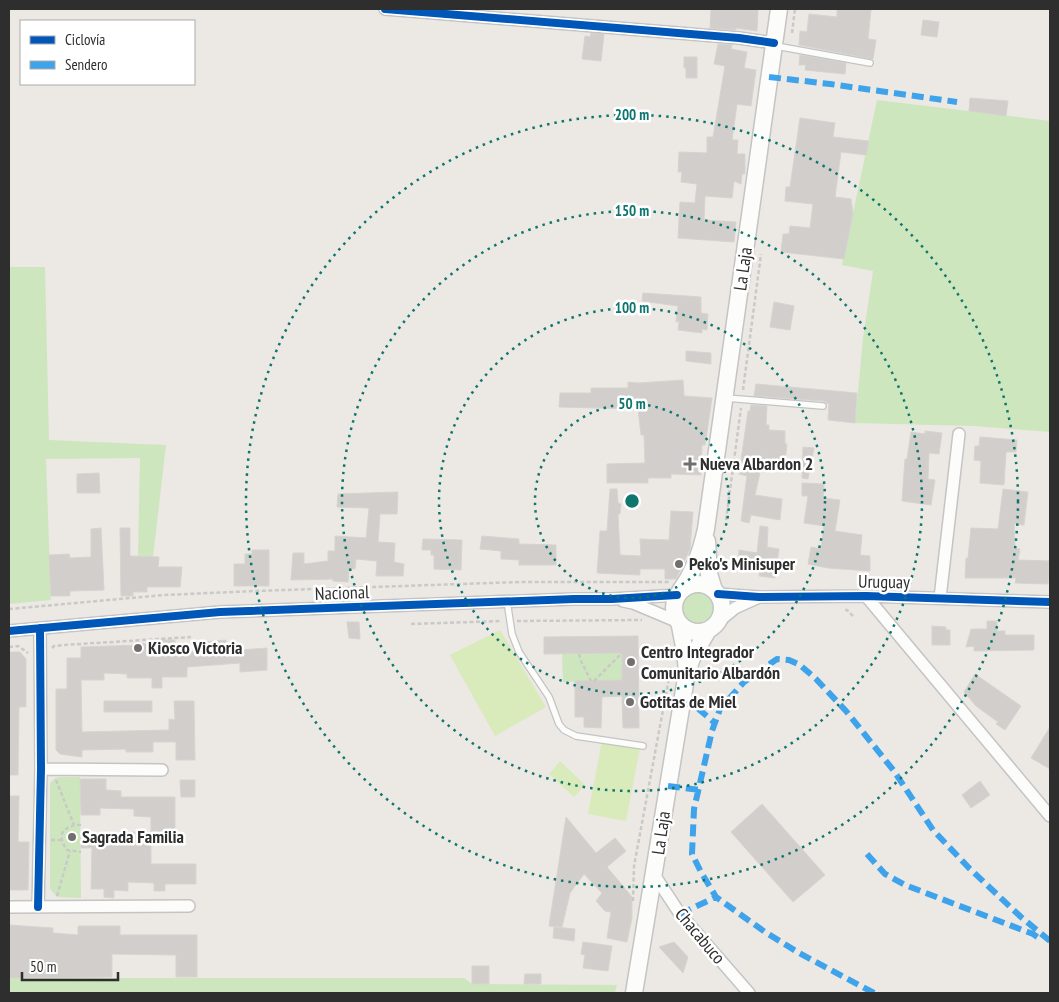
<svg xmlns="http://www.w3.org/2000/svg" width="1059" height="1002" font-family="'PT Sans Narrow',sans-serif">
<rect width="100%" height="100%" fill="#ece8e4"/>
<path fill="#cee6be" d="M877 100 1050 121V432L974 426 855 423 863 338 873 271 842 265Z
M9 267H45L49 440 166 445 153 557 138 556 140 458 46 459 51 600 9 604Z
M705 588 716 597C718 614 705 626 688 622 677 604 687 593 705 588Z
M622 653V680L563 682 562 654Z
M61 777H80L81 898 57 897 50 889V783L55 778Z
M9 978H464L472 984 617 985 615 993H9Z"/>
<path fill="#d9eabb" d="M500 630 546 707 495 736 450 655Z
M602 741 640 748 626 821 588 814Z
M560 761 585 785 574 797 549 774Z"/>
<path fill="#d1cecb" stroke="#d7d4d0" d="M711 9 758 10 757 31 736 28V30L710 28Z
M837 9H871L868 39 876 40 873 59 799 45 800 31 807 32 809 14 837 17Z
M923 20 939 22 937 37 921 35Z
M591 33 604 34 601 61 582 59 585 36 590 37Z
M718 44 732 45 731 49 747 52 744 68 756 70 751 106 737 104 732 140H738L737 154H745V174H742L741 184 734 181 732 198 705 196 704 220 736 222 734 242 678 238 680 202 695 203 697 184 681 182 682 172H678L679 152 707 153V137H713L725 66 714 64Z
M800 55 846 63 845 74 805 70 806 65H799Z
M684 57H697V78H686V68H684Z
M970 98 1008 101 1006 116 969 111Z
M800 118 835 123 833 137 869 141 866 155 841 152 835 197 851 199 853 214 844 259 781 252 783 234H789L790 226 810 228 813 204 785 201 786 187H790Z
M643 293 701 297V313L708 314 707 330 702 329V333L678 330 679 321 676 322 678 306 642 301Z
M774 302 794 306 790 330 770 327Z
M686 351 711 353V364L686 361Z
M683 380 684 396 712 398 705 445H702L701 475 671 474V478H648V483H607V464L645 463 644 435H641L638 409 559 407 560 393H591V388H628V382L639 383Z
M756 384 857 393 855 423 828 420 829 404 824 401 754 396Z
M751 405 767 406 766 425H769V430L785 431V444H787L784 470 761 468 755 495 782 499 780 520 751 515 749 523 741 521 747 476 739 474 748 411H750Z
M925 431 942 433 939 454 929 453 928 479 935 480 931 505 902 501 905 459H907L911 432 925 434Z
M980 437 1017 440 1016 452H1006L1004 485 980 483 981 461 974 460 975 446H979Z
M803 447 814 448 808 479 802 478Z
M99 473 100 493H77V474Z
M802 483 824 484 823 498 840 500 835 531 862 535 860 555 870 556V571L828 568 808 564 811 547 821 549 824 526 804 523 808 496H802Z
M610 489H617L618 503 621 504 620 514H618L620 555 641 556 640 539 669 540 671 511 693 512 690 549 676 579H665V569H640V575L597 573 600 531H607Z
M1003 489 1028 492 1024 525 1014 524 1015 548 1020 549 1018 560 1049 561 1048 584 1015 583 1016 578H965L966 558H968L971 528 998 529Z
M398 492 397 514H380L378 542 395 543 394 562 404 564 403 576H376L377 561 356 559 355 569H349L348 582 333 581V579L291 580 293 553H304V564L328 561V551H335V536L366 538 369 508 337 507 338 494Z
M760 526 768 527 767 547 779 549 775 578 759 576 760 566 738 564 739 550 757 553Z
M101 528 104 590 70 591V596H51L49 555 69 554 70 558 91 557V529Z
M120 528H130V556L159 557 158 567H182L180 587H147V592H133V596H121Z
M482 536 519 539V544L556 545V565H519V560L501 559V551L480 549Z
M423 539 462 540 461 570 434 569V555H431V550H422Z
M252 550H269V586H234V564H245V554H252Z
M987 621H997V631H1005V635H1034V650L974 651V646L966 647 971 629H987Z
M347 622H359L360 639 349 638Z
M932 626 946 627V630H950V645H932Z
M638 636 639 728H623L622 696 602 697 601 728 584 727V717H575V681L622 680V653L544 654V637Z
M151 640H175V651H203V642L226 640 227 651 267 648V670L240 672V663L187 667V677H162V688H152V678H127V674L104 673V680H81L82 732 169 730V719L175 720 174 701H194L195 760H176V742H153V752H126V749L82 750V757L60 754 56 750V689H67V658H81V647L141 645 140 643 151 644Z
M9 652H20L26 659V707H19L18 775H9Z
M975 674 1021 706 1005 730 996 724 998 722 976 706 964 692Z
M104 701H152V712H104Z
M1050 727V769L1031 758Z
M80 779H106V790L121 791V797H175V840H151V864H196V884H165V891H154V883L128 882V891L114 890V898L104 897V889H91L92 848H81V834L103 833V839L128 840V832H151V817L134 816V809L100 808V815H81Z
M180 780H195V797H181Z
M980 781 990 795 971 808 962 795Z
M9 796H19L18 842H29L28 890H9Z
M762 804 825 875 793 902 731 832Z
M566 817 596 853 615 838 626 851 607 867 632 897V918L627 942 607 938 611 912 605 911 596 901 602 893 584 874 570 893 562 927 549 926Z
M9 925 53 928V933L78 935V926H120V935H197V977H176V955L112 954V977L9 978Z
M554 927 575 929 574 941 553 938Z
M583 942 612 946 608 971 583 968 585 955 581 954Z
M674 942 688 957 683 973 659 947Z
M472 966H489V984H472Z
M525 974H541V984H524Z"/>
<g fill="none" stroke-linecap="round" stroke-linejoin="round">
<g stroke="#c5c4c5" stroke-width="8">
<path id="service" d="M776 46 870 63
M726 398 823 406
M507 601 512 634 519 652 549 697 559 724 564 730 576 736 643 746"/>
</g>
<g stroke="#c5c4c5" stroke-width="14">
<path id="minor" d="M385 9 739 38 774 43
M718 594 759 597 866 596 1050 602
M866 596 1050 816
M940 598 959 434
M623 601 633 603 676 621
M719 621 735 608 757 598
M9 631 220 612 574 599H612L677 595
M41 769 162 770
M655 876 680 914 749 993
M9 907 189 906
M38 907 41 769 40 628"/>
</g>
<g stroke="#c5c4c5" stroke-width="19">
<path id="secondary" d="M707 541 709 574 714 590
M674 608a24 24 0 1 1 48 0a24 24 0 1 1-48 0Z
M680 591C694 572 701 552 706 529L779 9
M680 626 685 652 687 670
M634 993 687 672 692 658 708 630"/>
</g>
<path stroke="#c9c9c8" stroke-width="2.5" stroke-dasharray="4 2.5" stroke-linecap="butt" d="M792 33 795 9
M743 390 761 254
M726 520 741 408
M9 609 164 595 255 591 520 582H669
M845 610H847L854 617
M517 621 642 620
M411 624 502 621
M9 647 18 646 28 653
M52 648 54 646 64 645 191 637
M579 654 581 661 591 681
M594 681 622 653
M56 780 74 825
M81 825H74L64 830C59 837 63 844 67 850L81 852
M51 840H62
M57 896 70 851
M633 901 634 866 671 667"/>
<use href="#service" stroke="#fcfcfb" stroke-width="5.5"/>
<use href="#minor" stroke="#fcfcfb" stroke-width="11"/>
<use href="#secondary" stroke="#fcfcfb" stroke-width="16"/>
<path stroke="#3ea3eb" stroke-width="6" stroke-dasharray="12 6" stroke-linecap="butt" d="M769 77 830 84 957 102
M681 702 695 706 715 723
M668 786 699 790
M867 854 885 874 905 885 1033 934 1042 940
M680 914 716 897
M874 993 799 953 765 932 716 897 701 872 692 854 694 809 712 731 720 709 744 682 777 659 789 660 800 665 816 679 846 711 894 771 933 830 969 868 1021 917 1050 941"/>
<g stroke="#fff" stroke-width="11">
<path id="cycleway" d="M385 9 739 38 774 43
M718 594 759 597 866 596 1050 602
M9 631 220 612 574 599H612L677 595
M38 907 41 769 40 628"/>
</g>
<use href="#cycleway" stroke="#0057b8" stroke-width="8"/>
</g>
<g fill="none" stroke="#0f766e" stroke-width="2.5" stroke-dasharray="2.5 5">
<circle cx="632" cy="501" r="97"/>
<circle cx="632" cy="501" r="193"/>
<circle cx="632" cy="501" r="290"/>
<circle cx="632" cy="501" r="386"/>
</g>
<g fill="#706f6e" stroke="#fff" stroke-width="2">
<path d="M687.5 456.5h5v5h5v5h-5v5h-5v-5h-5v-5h5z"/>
<circle cx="679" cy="564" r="5"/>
<circle cx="138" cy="648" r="5"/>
<circle cx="631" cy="662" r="5"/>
<circle cx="630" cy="702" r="5"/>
<circle cx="72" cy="837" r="5"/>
</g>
<g text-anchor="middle" stroke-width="5" stroke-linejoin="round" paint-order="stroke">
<g font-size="18" fill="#2e2e2e" stroke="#fff">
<text transform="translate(743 269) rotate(-82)" y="6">La Laja</text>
<text transform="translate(884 582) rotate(1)" y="6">Uruguay</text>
<text transform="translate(342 593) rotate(-2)" y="6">Nacional</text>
<text transform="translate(661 833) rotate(-82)" y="6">La Laja</text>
<text transform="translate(700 936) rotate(50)" y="6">Chacabuco</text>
</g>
<g font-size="18" font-weight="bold" fill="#2e2e2e" stroke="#fff" text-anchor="start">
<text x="700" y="470">Nueva Albardon 2</text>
<text x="689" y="570">Peko's Minisuper</text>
<text x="148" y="654">Kiosco Victoria</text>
<text x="641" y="658">Centro Integrador<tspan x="641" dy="21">Comunitario Albardón</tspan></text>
<text x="640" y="708">Gotitas de Miel</text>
<text x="82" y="843">Sagrada Familia</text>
</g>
</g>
<circle cx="632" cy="501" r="8" fill="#0f766e" stroke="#fff" stroke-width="2.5"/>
<g font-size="15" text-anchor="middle" font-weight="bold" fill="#0f766e" stroke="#fff" stroke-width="5" stroke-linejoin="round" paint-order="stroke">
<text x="632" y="120">200 m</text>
<text x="632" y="216">150 m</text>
<text x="632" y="313">100 m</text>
<text x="632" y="409">50 m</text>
</g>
<rect width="1059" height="1002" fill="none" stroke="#2e2e2e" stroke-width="20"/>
<rect x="20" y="20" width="175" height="65" fill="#ffffff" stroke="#ababab"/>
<rect x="30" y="36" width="25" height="8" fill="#0057b8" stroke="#ababab"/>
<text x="65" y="45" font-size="15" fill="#2e2e2e">Ciclovía</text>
<rect x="30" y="61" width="25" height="8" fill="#3ea3eb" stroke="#ababab"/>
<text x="65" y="70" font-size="15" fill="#2e2e2e">Sendero</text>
<path d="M22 972v8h96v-8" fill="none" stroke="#2e2e2e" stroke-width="2.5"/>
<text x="30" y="972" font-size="15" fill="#2e2e2e" stroke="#ffffff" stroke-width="4" paint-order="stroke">50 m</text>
</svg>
